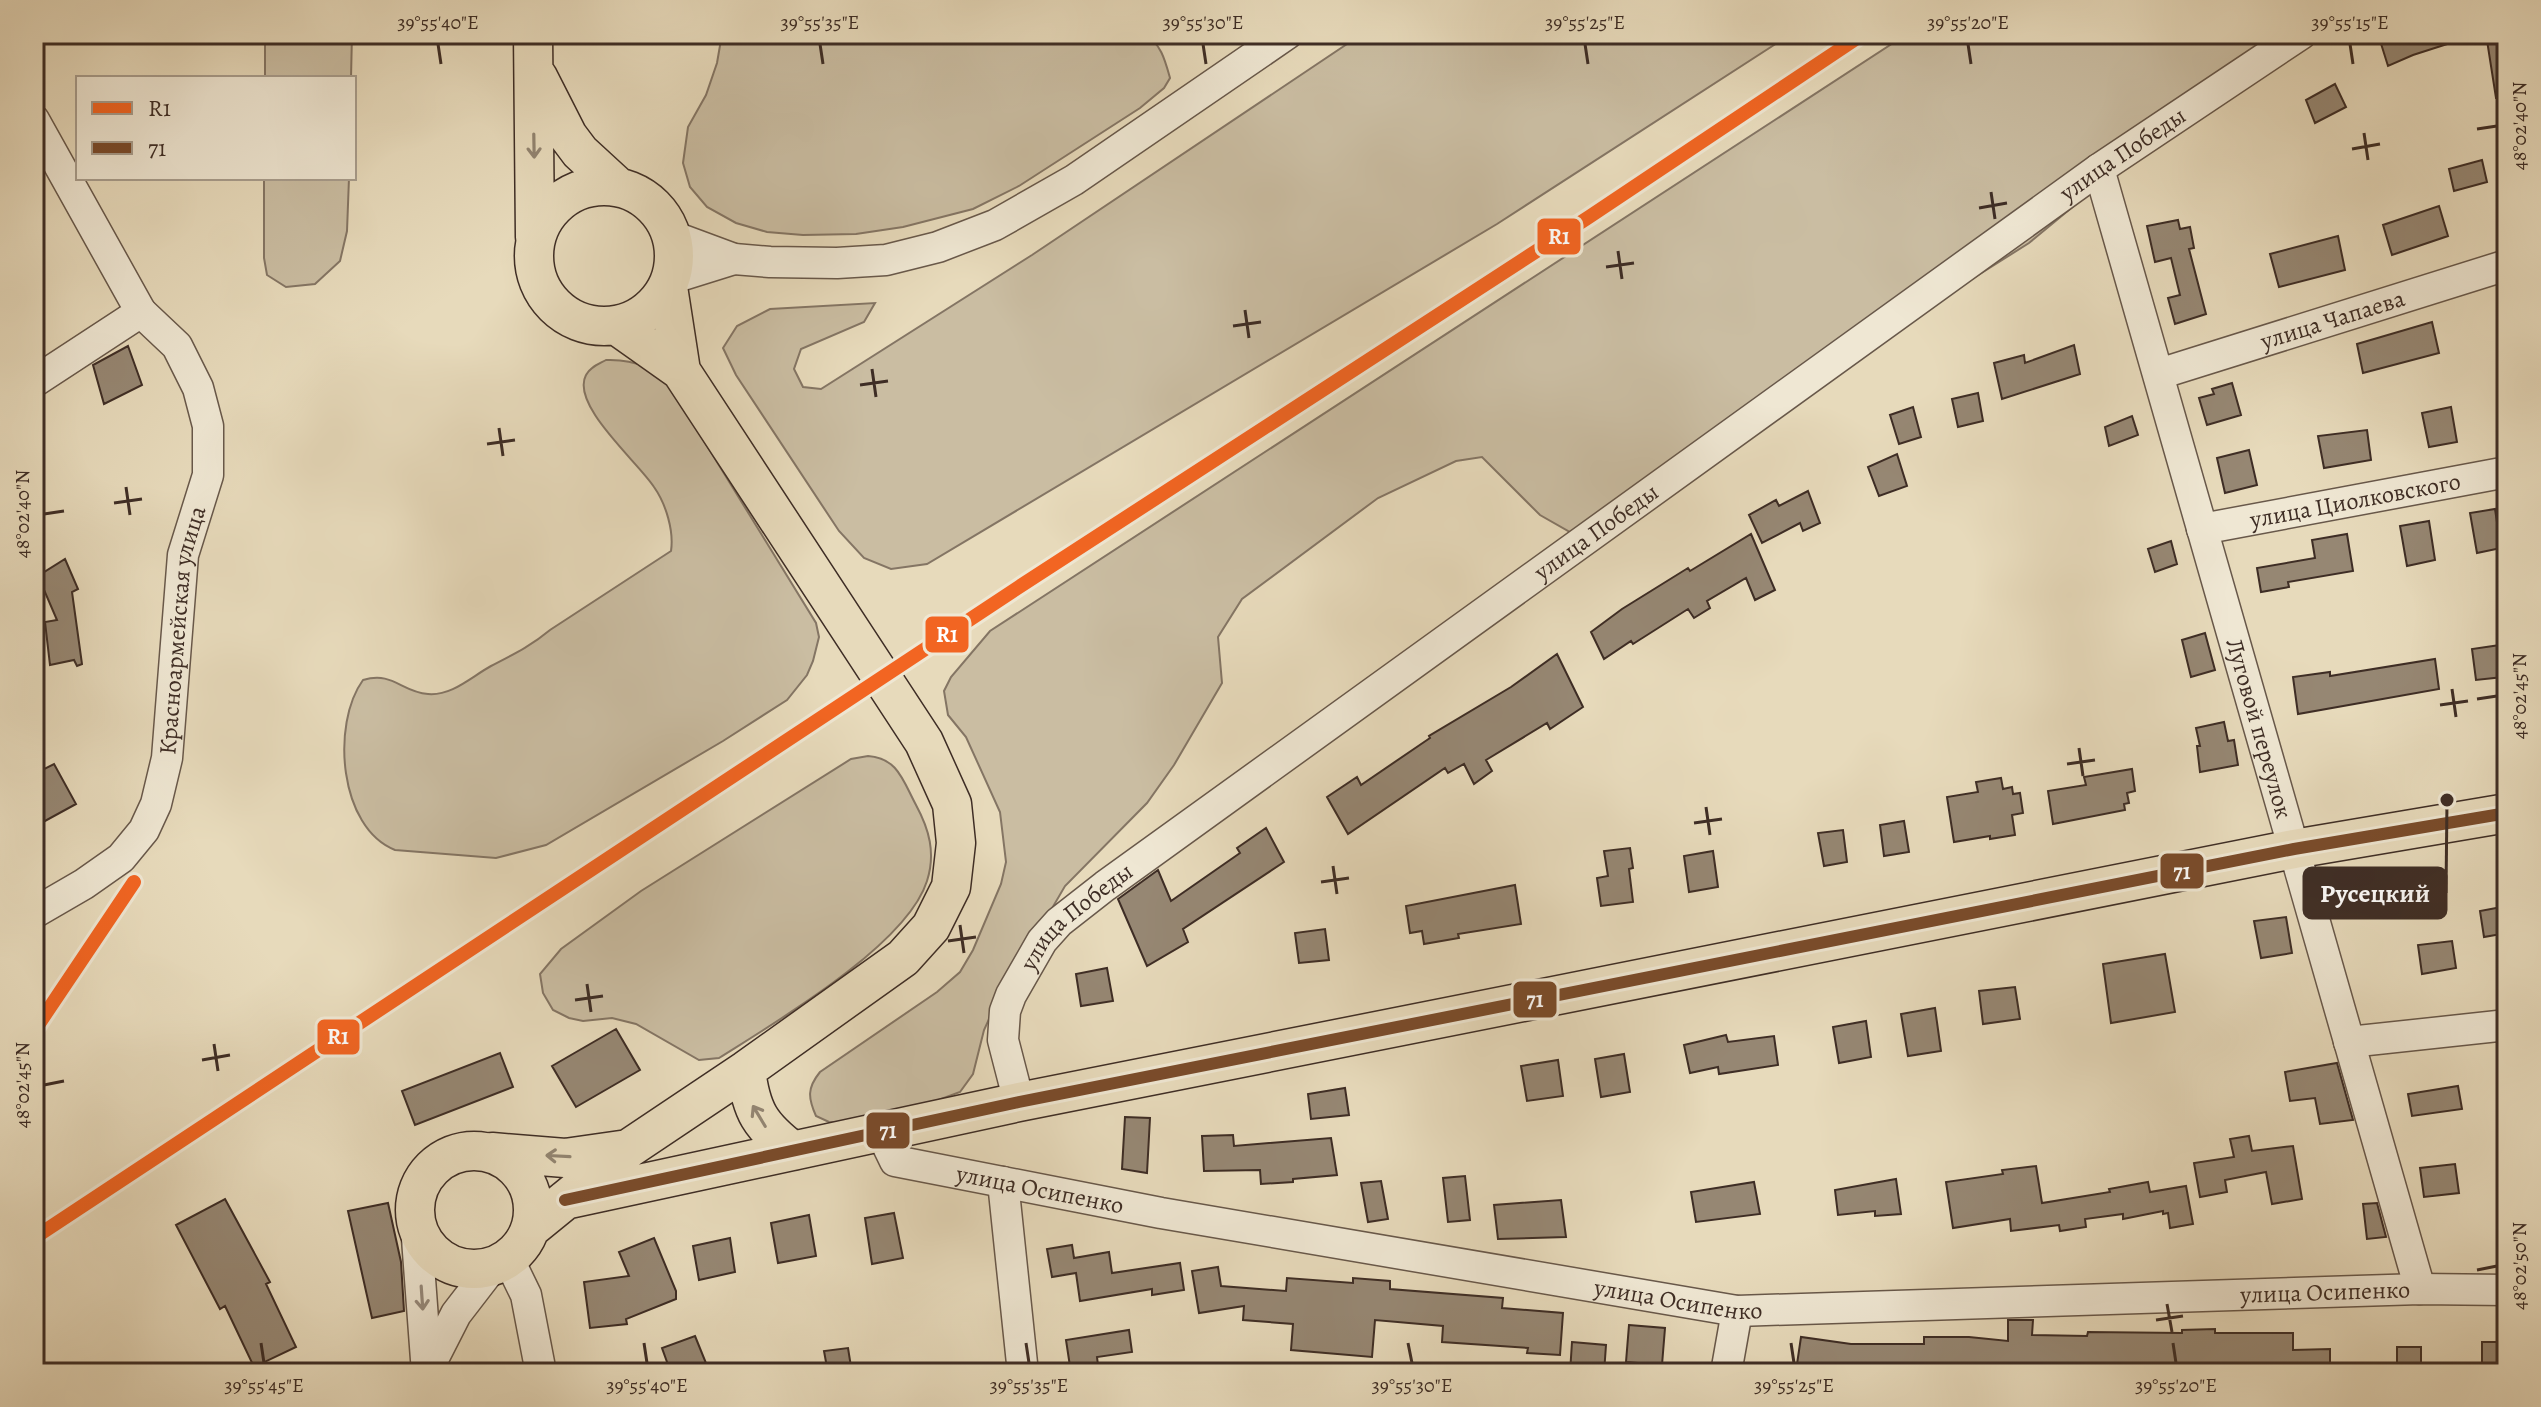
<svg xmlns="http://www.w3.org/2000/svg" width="2541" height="1407" font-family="Alegreya,serif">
<rect width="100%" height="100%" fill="#e7dabb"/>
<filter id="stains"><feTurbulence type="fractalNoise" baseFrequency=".0025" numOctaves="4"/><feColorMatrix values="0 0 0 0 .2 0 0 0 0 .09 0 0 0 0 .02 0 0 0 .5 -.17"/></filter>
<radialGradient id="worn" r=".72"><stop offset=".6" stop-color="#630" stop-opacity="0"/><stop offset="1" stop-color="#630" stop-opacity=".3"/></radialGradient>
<path fill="#cabda2" stroke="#847564" stroke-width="2" d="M265 34H352L351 78H265Z
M722 34H1145C1161 44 1165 60 1170 78L1164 88 1140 108 1019 186 973 209 903 227 856 234 803 235 767 232 736 223 707 207 690 187 683 163 688 127 706 95 717 63Z
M1362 34H1791L1497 224 927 564 891 569 864 558 839 531 736 375 723 348 737 326 770 309 875 303 864 322 801 349 794 369 803 387 821 389 1032 255Z
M1907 34H2282L2029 243 1570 532 1540 515 1482 457 1456 461 1378 498 1242 599 1218 637 1222 683 1174 765 1147 803 1065 886 995 1006 984 1030 973 1074 960 1092 933 1102 843 1123 829 1122 816 1116C808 1098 807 1088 820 1072L937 992 960 972 973 950 1001 884 1006 862 1000 812 966 737 948 715 944 691 951 677 990 631Z
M264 178H349L347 231 340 261 315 284 286 287 267 275 264 258Z
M606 360C638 359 653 368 674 392L816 623 819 637 813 661 807 675 787 700 723 741 546 845 496 858 395 850C339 828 331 724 363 680 393 671 401 692 428 694 452 696 471 677 491 666 512 655 531 646 550 630L671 551C674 531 666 504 654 487 639 463 570 405 586 375 590 367 599 364 606 360Z
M868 756C898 758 903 781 916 805 929 829 936 853 927 881 907 945 776 1022 719 1058L699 1060 636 1024 612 1018 583 1021 569 1018 553 1010 543 993 540 974 561 949 641 891 851 759Z"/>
<path fill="#968773" stroke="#3e2d25" stroke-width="2" d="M2378 34H2466V38L2413 55 2388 66Z
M2486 34H2507V97L2496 98Z
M2335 84 2346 107 2315 123 2306 100Z
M2482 160 2487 182 2454 191 2449 169Z
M2439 206 2448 236 2392 255 2383 225Z
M2178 220 2180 229 2190 227 2194 248 2189 249 2206 314 2175 324 2168 298 2180 295 2171 258 2155 262 2147 226Z
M2338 236 2345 270 2279 287 2270 254Z
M2432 322 2439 353 2363 373 2357 344Z
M2074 345 2080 374 2002 399 1994 363 2024 355 2025 363Z
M128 346 142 385 104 404 93 365Z
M2232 383 2241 415 2207 425 2199 398 2214 394 2212 389Z
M1978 393 1983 421 1958 427 1952 399Z
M1913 407 1921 437 1899 444 1890 415Z
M2451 407 2457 442 2429 447 2422 413Z
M2132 416 2138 435 2109 446 2105 427Z
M2367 430 2371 460 2324 468 2318 436Z
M2249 450 2257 485 2225 493 2217 458Z
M1897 454 1907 486 1879 496 1868 467Z
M1808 491 1820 523 1803 531 1800 523 1762 543 1749 515 1776 500 1779 506Z
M2495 509 2501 548 2477 553 2470 513Z
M2429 521 2435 560 2407 566 2400 526Z
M1751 534 1775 590 1755 600 1746 578 1707 601 1710 608 1694 618 1688 609 1633 644 1631 641 1604 659 1591 632 1622 609 1688 568 1690 571Z
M2347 534 2353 571 2288 582 2289 587 2261 592 2257 568 2315 558 2312 540Z
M2171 541 2177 564 2155 572 2148 549Z
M65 559 78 589 72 592 82 664 77 666 74 660 50 665 45 622 57 620 38 576Z
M2205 633 2215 670 2191 677 2182 640Z
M2507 644V668L2502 669 2503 677 2476 680 2472 649Z
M1557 654 1583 707 1550 729 1547 723 1486 760 1492 771 1474 784 1464 764 1448 773 1445 768 1348 834 1327 797 1357 777 1361 785 1430 738 1429 736 1511 687Z
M2435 659 2439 689 2298 714 2293 677 2330 672V676Z
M2224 722 2228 741 2234 740 2238 765 2200 772 2197 746H2200L2196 728Z
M54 764 76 804 34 827V774Z
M2132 769 2135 791 2127 793 2129 803 2124 804 2125 810 2053 824 2048 791 2086 785 2084 777Z
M2001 778 2003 789 2012 787 2013 794 2020 793 2023 813 2012 815 2015 835 1990 839V836L1954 842 1947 797 1978 792 1976 782Z
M1904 821 1909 852 1884 856 1880 825Z
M1266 828 1284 862 1183 929 1188 942 1147 966 1118 899 1158 870 1171 901 1240 853 1237 848Z
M1843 830 1847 862 1824 866 1818 833Z
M1630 848 1633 868 1629 869 1633 902 1601 906 1597 878 1608 876 1604 851Z
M1713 851 1718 887 1689 892 1684 856Z
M1515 885 1521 924 1458 934 1459 938 1424 944 1422 931 1410 933 1406 906Z
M2507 906V933L2484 937 2480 911Z
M2286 917 2292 953 2261 958 2254 921Z
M1325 929 1329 960 1299 963 1295 933Z
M2452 941 2456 968 2422 974 2418 945Z
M2165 954 2175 1012 2111 1023 2103 964Z
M1107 968 1113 1001 1081 1006 1076 974Z
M2015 987 2020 1019 1983 1024 1979 991Z
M1935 1008 1941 1051 1908 1056 1901 1014Z
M1866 1021 1871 1057 1839 1063 1833 1027Z
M616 1029 640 1070 576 1107 552 1066Z
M1726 1035 1728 1042 1774 1036 1778 1065 1719 1074 1718 1067 1690 1073 1684 1045Z
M500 1053 513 1087 415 1125 402 1091Z
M1624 1054 1630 1092 1601 1097 1595 1059Z
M1558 1060 1563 1096 1527 1101 1521 1066Z
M2337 1063 2353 1120 2320 1124 2315 1098 2290 1101 2285 1072Z
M2458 1086 2462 1109 2412 1116 2408 1094Z
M1345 1088 1349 1115 1311 1119 1308 1094Z
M1125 1117 1150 1118 1147 1173 1122 1169Z
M1233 1135 1234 1146 1331 1138 1337 1175 1293 1179V1182L1261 1184 1260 1170 1204 1171 1202 1136Z
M2249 1136 2252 1151 2293 1146 2302 1199 2272 1204 2266 1172 2225 1180 2227 1192 2200 1197 2194 1163 2234 1157 2230 1139Z
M2455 1164 2459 1193 2424 1197 2420 1168Z
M2036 1166 2042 1203 2110 1192 2109 1189 2148 1182 2150 1192 2186 1186 2193 1224 2170 1228 2168 1213 2163 1214V1211L2123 1219V1214L2085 1219 2086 1227 2060 1231 2059 1225 2011 1231 2010 1219 1953 1228 1946 1182 2003 1174 2002 1170Z
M1465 1176 1470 1220 1448 1222 1443 1178Z
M1896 1179 1901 1214 1875 1216V1211L1838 1215 1835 1190Z
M1381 1181 1388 1219 1368 1222 1361 1183Z
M1754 1182 1760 1214 1696 1222 1691 1192Z
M225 1199 270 1282 266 1284 296 1347 254 1367 225 1306 220 1309 176 1225Z
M1561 1200 1566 1237 1498 1239 1494 1205Z
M388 1203 401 1262 404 1311 372 1318 348 1211Z
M2377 1203 2386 1237 2367 1239 2363 1204Z
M894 1213 903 1258 872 1264 865 1218Z
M809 1215 816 1256 778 1263 771 1223Z
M654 1238 676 1291V1299L626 1319 627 1324 590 1328 584 1282 629 1276 619 1252Z
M730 1238 735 1272 699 1280 693 1246Z
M1072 1245 1074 1258 1109 1252 1112 1273 1180 1263 1184 1290 1152 1295V1289L1080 1301 1076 1273 1052 1277 1047 1249Z
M1218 1267 1221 1286 1286 1291 1287 1278 1353 1283V1278L1390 1281V1289L1503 1298 1502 1308 1563 1313 1560 1355 1527 1353 1528 1348 1442 1342 1443 1326 1375 1320 1372 1357 1291 1350 1293 1324 1243 1320 1244 1306 1199 1313 1192 1271Z
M2008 1320H2033L2032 1335 2087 1336 2088 1332 2182 1333V1330L2215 1329V1333H2293V1350L2330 1349V1372H2302V1369L2249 1368V1372L2239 1373H1994L1947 1369V1373H1810L1796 1371 1801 1337 1851 1344H1924V1337H1969L2008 1341Z
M1629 1325 1665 1328 1662 1365 1626 1362Z
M1129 1330 1132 1352 1097 1357 1099 1373H1071L1066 1340Z
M695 1336 710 1373H671L662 1348Z
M1572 1342 1606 1345 1604 1373H1570Z
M2482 1342H2507V1373H2482Z
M2397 1347H2421V1373H2397Z
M848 1348 852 1373H828L824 1351Z"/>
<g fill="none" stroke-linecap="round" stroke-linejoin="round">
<g stroke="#68584a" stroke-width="33">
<g id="minor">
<path d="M34 120 141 312 34 382"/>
<path id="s1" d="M2099 169 2420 1289"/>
<path d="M672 236 734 259 770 262 837 263 886 260 938 247 995 225 1074 180 1287 34"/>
<path d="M670 279 734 259"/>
<path id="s2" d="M2159 374 2507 265"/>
<path id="s3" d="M2202 529 2507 472"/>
<path id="s4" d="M34 913 84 884 121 858 144 830 156 804 167 758 183 555 208 475V426L198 388 177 346 141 312"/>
<path d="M2349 1042 2507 1025"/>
<path id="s5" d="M1019 1102 1003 1040 1005 1011 1011 995 1042 941 1059 922 1105 886 2099 169 2301 34"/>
<path id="s6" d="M881 1132 895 1161 1161 1213 1737 1311 2420 1289 2507 1290"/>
<path d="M1003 1182 1023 1373"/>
<path d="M416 1225 427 1373"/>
<path d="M508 1258 526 1295 541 1373"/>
<path d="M428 1369 456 1314 493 1266"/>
<path d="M1726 1373 1737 1311"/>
</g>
</g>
<g stroke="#3e2d25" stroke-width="41">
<path id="major" d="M533 34 535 237
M538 77 568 136 580 152 617 186
M534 256a70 70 0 1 1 140 0a70 70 0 1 1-140 0Z
M668 287 681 371
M746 1070C751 1111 760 1126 793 1151
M415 1210a59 59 0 1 1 118 0a59 59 0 1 1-118 0Z
M492 1152 565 1158 628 1149
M565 1200 1019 1102 2294 849 2507 813
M531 1228 628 1149 746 1070 903 958 931 927 951 887 956 843 952 804 924 742 681 371 616 325"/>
</g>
<use href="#minor" stroke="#efe7d3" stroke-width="30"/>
<use href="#major" stroke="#e7dabb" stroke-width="38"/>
<g stroke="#efe7d3" stroke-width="18">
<path id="bus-1" d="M565 1200 1019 1102 2294 849 2507 813"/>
</g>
<use href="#bus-1" stroke="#7a4b2a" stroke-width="12"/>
<g stroke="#efe7d3" stroke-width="20">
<path id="rail-1" d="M34 1031 134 882
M34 1238 1019 587 1589 217 1863 34"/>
</g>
<use href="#rail-1" stroke="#f26522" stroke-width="14"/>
</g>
<defs><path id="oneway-shaft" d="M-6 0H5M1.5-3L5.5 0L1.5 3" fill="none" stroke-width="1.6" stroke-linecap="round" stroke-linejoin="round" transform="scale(2)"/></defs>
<g stroke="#928470">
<use href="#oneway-shaft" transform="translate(534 146) rotate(89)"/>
<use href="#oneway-shaft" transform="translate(759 1116) rotate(-121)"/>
<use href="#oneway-shaft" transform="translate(558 1156) rotate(-177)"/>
</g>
<use stroke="#968a7c" href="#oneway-shaft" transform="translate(422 1298) rotate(86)"/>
<path fill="none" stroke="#3e2d25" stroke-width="3" d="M438 44 441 64M820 44 823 64M1203 44 1206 64M1585 44 1588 64M1968 44 1971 64M2350 44 2353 64M2477 129 2497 126M2364 133 2368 160M2352 149 2380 144M1991 192 1995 219M1979 208 2007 203M1618 251 1622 279M1606 267 1634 263M1245 310 1249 338M1233 326 1261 322M872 369 876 397M860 385 888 381M499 428 503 456M487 444 515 440M126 487 130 515M114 503 142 499M44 514 64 511M2452 689 2456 717M2477 699 2497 696M2440 705 2468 701M2079 748 2083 776M2067 764 2095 760M1706 807 1710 835M1694 823 1722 819M1333 866 1337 894M1321 882 1349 878M960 925 964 953M948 941 976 937M587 984 591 1012M575 1000 603 996M214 1044 218 1071M202 1060 230 1055M44 1085 64 1081M2477 1270 2497 1266M2167 1304 2172 1332M2156 1320 2183 1316M261 1343 264 1363M644 1343 647 1363M1026 1343 1029 1363M1408 1343 1412 1363M1791 1343 1794 1363M2173 1343 2176 1363"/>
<g text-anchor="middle" stroke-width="6" stroke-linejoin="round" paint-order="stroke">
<g font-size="24" fill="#3e2d25" stroke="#efe7d3">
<text dy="8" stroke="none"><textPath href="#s5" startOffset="1510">улица Победы</textPath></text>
<text dy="8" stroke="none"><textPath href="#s2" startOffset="182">улица Чапаева</textPath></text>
<text dy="8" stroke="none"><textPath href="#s3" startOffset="156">улица Циолковского</textPath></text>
<text dy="8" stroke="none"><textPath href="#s5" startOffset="862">улица Победы</textPath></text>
<text dy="8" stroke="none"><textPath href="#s4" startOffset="344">Красноармейская улица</textPath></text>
<text dy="8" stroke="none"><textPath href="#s1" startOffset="582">Луговой переулок</textPath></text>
<text dy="8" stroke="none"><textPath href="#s5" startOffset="214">улица Победы</textPath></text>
<text dy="8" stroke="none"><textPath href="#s6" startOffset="180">улица Осипенко</textPath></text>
<text dy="8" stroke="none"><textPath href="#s6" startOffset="1476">улица Осипенко</textPath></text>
<text dy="8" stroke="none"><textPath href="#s6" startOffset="828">улица Осипенко</textPath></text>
</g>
</g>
<path fill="none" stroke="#3e2d25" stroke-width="3" d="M2447 800L2446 893"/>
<circle fill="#3e2d25" stroke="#efe7d3" stroke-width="3" cx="2447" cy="800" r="8"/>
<rect fill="#3e2d25" stroke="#3e2d25" stroke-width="3" x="2304" y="868" width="142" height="50" rx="8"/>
<g font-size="26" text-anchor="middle" font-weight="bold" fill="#fff">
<text x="2375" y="902">Русецкий</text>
</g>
<g stroke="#efe7d3" stroke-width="3">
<rect x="1536" y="217" width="46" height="39" rx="8" fill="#f26522"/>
<rect x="924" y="615" width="46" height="39" rx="8" fill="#f26522"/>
<rect x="2159" y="852" width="46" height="38" rx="8" fill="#7a4b2a"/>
<rect x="1512" y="980" width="46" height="39" rx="8" fill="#7a4b2a"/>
<rect x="316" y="1018" width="45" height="38" rx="8" fill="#f26522"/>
<rect x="865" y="1111" width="46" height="39" rx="8" fill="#7a4b2a"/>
</g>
<g font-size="22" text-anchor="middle" font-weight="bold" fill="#fff">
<text x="1559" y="244">R1</text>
<text x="947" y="642">R1</text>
<text x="2182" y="879">71</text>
<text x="1535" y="1007">71</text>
<text x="338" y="1044">R1</text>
<text x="888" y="1138">71</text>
</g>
<rect width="2541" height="1407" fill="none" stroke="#e7dabb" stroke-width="88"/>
<rect x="76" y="76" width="280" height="104" fill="#efe7d3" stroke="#a89d8d" stroke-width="2"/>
<rect x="92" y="102" width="40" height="12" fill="#f26522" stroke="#a89d8d" stroke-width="2"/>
<text x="148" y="116" font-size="24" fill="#3e2d25">R1</text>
<rect x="92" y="142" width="40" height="12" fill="#7a4b2a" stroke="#a89d8d" stroke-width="2"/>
<text x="148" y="156" font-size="24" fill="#3e2d25">71</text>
<rect x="44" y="44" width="2453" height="1319" fill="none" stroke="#3e2d25" stroke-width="3"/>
<g font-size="20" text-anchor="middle" fill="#3e2d25">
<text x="438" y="29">39°55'40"E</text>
<text x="820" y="29">39°55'35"E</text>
<text x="1203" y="29">39°55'30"E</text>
<text x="1585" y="29">39°55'25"E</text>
<text x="1968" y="29">39°55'20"E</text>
<text x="2350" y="29">39°55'15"E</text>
<text transform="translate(2519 126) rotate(-90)" y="7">48°02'40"N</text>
<text transform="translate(22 514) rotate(-90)" y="7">48°02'40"N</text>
<text transform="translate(2519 696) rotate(-90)" y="7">48°02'45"N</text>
<text transform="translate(22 1085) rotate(-90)" y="7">48°02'45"N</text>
<text transform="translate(2519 1266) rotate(-90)" y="7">48°02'50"N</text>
<text x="264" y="1392">39°55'45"E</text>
<text x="647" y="1392">39°55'40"E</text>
<text x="1029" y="1392">39°55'35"E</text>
<text x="1412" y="1392">39°55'30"E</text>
<text x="1794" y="1392">39°55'25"E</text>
<text x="2176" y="1392">39°55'20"E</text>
</g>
<rect width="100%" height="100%" filter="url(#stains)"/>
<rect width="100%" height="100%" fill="url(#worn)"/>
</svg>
